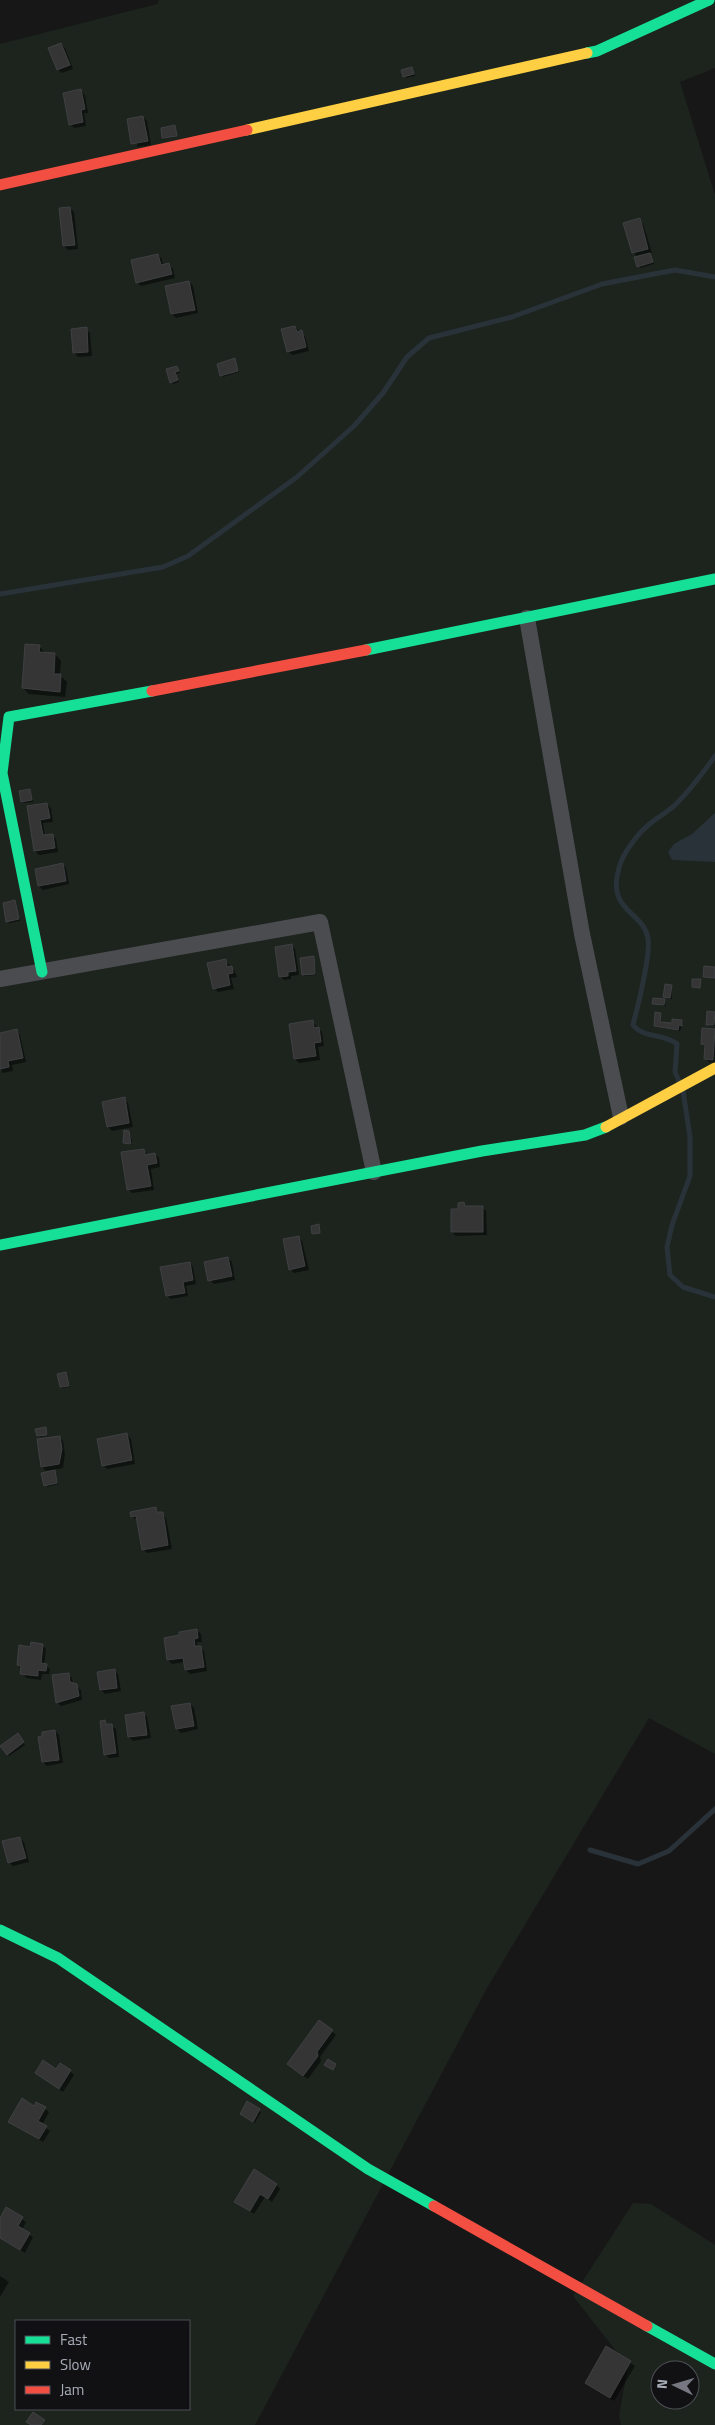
<svg xmlns="http://www.w3.org/2000/svg" width="715" height="2425" font-family="'Titillium Web',sans-serif">
<rect width="100%" height="100%" fill="#171717"/>
<path fill="#1d241e" fill-rule="evenodd" d="M159 0H715V68L680 82 715 195V1754L649 1718 487 1988 255 2425H0V44L157 4ZM16 2321H189V2409H16Z
M633 2203 651 2204 715 2245V2425H621L619 2416 628 2366 573 2296ZM660 2370H690V2400H660Z"/>
<path fill="#2a3239" d="M715 813V862L672 860 668 852 674 844 692 834Z"/>
<path fill="#0007" d="M61 44 65 48 73 69 62 73 58 70Z
M412 68 415 76 406 78 405 76Z
M81 91 85 95 88 113H84L86 126 74 128 70 124Z
M143 117 147 121 151 145 137 147Z
M70 208 74 212 78 249 68 250 64 246Z
M640 220 643 224 652 253H649L654 264 640 268 625 224Z
M158 255 162 259 163 266 169 265 173 269 175 278 141 286 137 282Z
M189 282 193 286 198 313 176 318 172 314Z
M295 327 305 336 309 351 292 355 288 351Z
M86 329 90 333 92 356 78 357 74 353Z
M235 360 239 372 223 377 222 375Z
M177 367 180 373 176 374 179 382 173 384 168 370Z
M39 646 45 653 55 654 61 661 60 675 67 682 65 697 29 694 23 688Z
M30 790 33 802 24 803 22 802Z
M47 804 51 808 53 822 43 823 45 836 52 835 56 839 58 852 39 855 35 851 28 807Z
M62 864 66 868 69 884 43 890 39 886Z
M14 901 20 921 9 923 7 921Z
M291 945 295 949 299 975 291 976V979L284 980 280 976Z
M313 958 316 975 305 976 303 975Z
M225 960 235 972 237 977 231 978 234 989 218 992 214 988Z
M671 986 672 999 666 998 665 997Z
M664 1000 666 1006 653 1004Z
M715 1013V1026H709L708 1024Z
M660 1014 661 1023 673 1024 682 1021 683 1022 680 1031 657 1027 655 1025Z
M312 1021 322 1032 324 1046 318 1047 320 1060 299 1063 295 1059 290 1025Z
M703 1030 715 1031V1063L709 1062 705 1058 706 1048 702 1044Z
M16 1031 20 1035 26 1062 12 1065 13 1071 2 1073 0 1034Z
M124 1099 128 1103 133 1127 112 1131 108 1127Z
M128 1132 132 1140V1145L124 1143Z
M143 1150 148 1155 155 1154 159 1158 160 1167 151 1169 154 1190 132 1193 128 1189Z
M464 1204 468 1207H482L486 1211 487 1235 456 1236 452 1232Z
M298 1237 302 1241 309 1270 294 1273 290 1269Z
M228 1258 232 1262 235 1280 214 1284 210 1280Z
M190 1263 193 1267 196 1284 186 1286 188 1296 171 1299 167 1295Z
M66 1374 70 1387 62 1388 61 1386Z
M46 1428 48 1436 39 1437 38 1436Z
M127 1435 131 1439 135 1464 107 1469 103 1465Z
M60 1437 63 1441 65 1454 63 1468 46 1471 42 1467Z
M54 1472 58 1484 47 1487 45 1485Z
M156 1509 166 1518 172 1549 147 1553 143 1549 138 1520 132 1517V1513Z
M197 1630 201 1634 202 1642H197L198 1647 204 1651 207 1671 190 1674 186 1670 185 1662 172 1664 168 1660Z
M42 1645 46 1649 44 1665 50 1669 49 1674H42L41 1680 26 1678 18 1665 31 1648Z
M114 1670 118 1674 121 1691 105 1694 101 1690Z
M68 1674 72 1678 73 1684 81 1690 82 1700 61 1706 57 1702Z
M190 1704 194 1708 198 1729 181 1733 177 1729Z
M143 1713 147 1717 151 1738 133 1741 129 1737 126 1716Z
M105 1722 116 1729 119 1757 109 1758 105 1754Z
M55 1731 59 1735 63 1763 47 1766 43 1762Z
M19 1736 25 1745 9 1756 8 1754Z
M20 1838 24 1842 29 1862 13 1866 9 1862Z
M332 2031 336 2035 320 2057 321 2061 308 2079 292 2068Z
M57 2071H70L74 2075 63 2092 36 2073Z
M37 2103 49 2112 42 2125 50 2131 43 2142 10 2121 34 2107Z
M248 2103 261 2112 255 2123 243 2115Z
M277 2185 280 2189 272 2202 265 2197 254 2214 236 2201Z
M7 2209 26 2222 22 2230 33 2237 25 2253 0 2238V2221Z
M0 2276 9 2282 0 2297Z
M607 2348 635 2366 614 2401 586 2383Z"/>
<g fill="none" stroke-linecap="round" stroke-linejoin="round">
<path stroke="#2a3239" stroke-width="5" d="M0 594 163 567 188 556 297 477 354 426 383 393 407 357 429 338 512 317 602 284 675 270 715 277
M679 1081 675 1072 677 1044C664 1033 644 1039 633 1025 638 1005 651 956 648 938 643 911 606 911 619 868 623 852 639 832 652 822 660 816 669 811 676 804 691 789 703 773 715 756
M683 1091 690 1137V1176L672 1225 667 1247 670 1275 683 1287 715 1297
M590 1850 638 1864 669 1851 715 1809"/>
</g>
<path fill="#353536" stroke="#3f4043" d="M61 43 70 65 57 70 48 48Z
M412 67 414 74 403 77 401 70Z
M81 89 85 109 81 110 83 122 69 125 63 93Z
M143 116 148 141 131 144 127 119Z
M175 125 177 136 162 138 161 128Z
M70 207 75 245 63 246 59 208Z
M640 218 648 249 632 253 623 223Z
M650 253 653 262 637 267 634 257Z
M158 254 161 265 169 263 172 274 136 283 131 260Z
M189 281 195 310 171 314 165 286Z
M295 326 297 332 302 330 306 347 287 352 281 329Z
M87 327 88 352 73 353 71 329Z
M235 358 238 371 220 376 217 364Z
M177 366 179 371 175 372 178 380 170 383 166 369Z
M25 644 40 645 39 652 55 653 54 674H61L60 692 22 688Z
M30 789 32 800 21 802 19 791Z
M47 803 50 818 40 820 43 835 53 834 55 848 34 851 27 806Z
M63 863 66 881 38 886 35 869Z
M15 900 19 919 6 922 3 903Z
M292 944 296 971 288 972V976L279 977 275 947Z
M314 956 315 974 302 975 300 958Z
M226 959 227 967 232 966 233 973 228 974 230 985 213 989 207 963Z
M704 966 715 967V978L703 977Z
M692 979H701L700 988 692 987Z
M665 984 672 985 670 998 663 997Z
M653 998 665 999 664 1005 652 1004Z
M707 1011 715 1012 714 1025H706Z
M655 1012 661 1013 660 1022 672 1023V1019L682 1020V1026L679 1025 678 1030 654 1026Z
M313 1020 314 1028 319 1027 321 1042 314 1043 316 1056 294 1059 289 1024Z
M702 1028 715 1029 713 1060 704 1059 705 1045 701 1044Z
M17 1029 23 1058 8 1061 9 1067 0 1069V1033Z
M125 1097 129 1123 107 1127 102 1102Z
M124 1130 129 1131 131 1144 123 1143Z
M144 1149 145 1155 155 1153 157 1163 147 1165 151 1186 127 1190 121 1152Z
M464 1202 465 1206H483V1232H451V1209H458V1203Z
M319 1224 320 1233 312 1234 311 1226Z
M299 1236 305 1266 289 1270 283 1239Z
M228 1257 232 1276 208 1281 204 1262Z
M190 1262 193 1280 183 1282 185 1293 166 1296 160 1267Z
M66 1372 69 1386 60 1387 57 1374Z
M46 1427 47 1435 37 1436 35 1429Z
M127 1433 132 1460 102 1466 97 1439Z
M60 1436 62 1449 59 1464 41 1467 37 1439Z
M55 1470 57 1483 44 1486 41 1473Z
M156 1507 157 1512H163L168 1545 142 1550 136 1516 131 1517 130 1512Z
M197 1629 198 1638 194 1639 195 1646H201L204 1667 185 1670 183 1658 167 1660 164 1638 179 1635V1632Z
M31 1642 43 1644 41 1663 47 1664 46 1671 38 1670V1676L20 1674 21 1666 17 1665 19 1645 30 1647Z
M115 1669 117 1688 100 1690 97 1672Z
M69 1673 70 1682 77 1684 79 1696 56 1703 52 1675Z
M190 1703 194 1726 176 1729 171 1706Z
M144 1712 147 1735 128 1737 125 1715Z
M105 1720 106 1724H112L116 1753 104 1755 100 1721Z
M55 1730 59 1760 42 1762 38 1737 42 1736V1732Z
M18 1733 24 1742 7 1755 0 1746Z
M20 1837 26 1858 8 1863 2 1841Z
M319 2020 333 2030 317 2052 318 2056 303 2076 287 2064Z
M328 2059 336 2064 333 2070 324 2065Z
M43 2060 56 2069 60 2063 71 2070 59 2089 35 2073Z
M22 2098 34 2106 36 2102 46 2107 38 2121 47 2126 39 2139 8 2122Z
M247 2101 260 2109 253 2122 240 2114Z
M254 2169 277 2184 268 2199 260 2194 250 2211 234 2202Z
M6 2207 23 2217 18 2226 30 2233 20 2250 0 2238V2218Z
M606 2346 631 2361 610 2398 585 2383Z
M33 2412 45 2420 41 2425H31L26 2422Z"/>
<g fill="none" stroke-linecap="round" stroke-linejoin="round">
<path stroke="#4b4c50" stroke-width="16" d="M527 618 582 934 621 1117
M0 979 320 922 374 1172"/>
<path stroke="#16e098" stroke-width="11" d="M587 53 597 51 709 0
M366 650 715 579
M42 972 2 773 9 717 152 691
M0 1245 482 1151 585 1135 606 1127
M0 1930 58 1958 368 2169 434 2206
M647 2326 715 2364"/>
<path stroke="#ffcf43" stroke-width="11" d="M247 130 587 53
M606 1127 715 1068"/>
<path stroke="#f24e42" stroke-width="11" d="M0 185 247 130
M152 691 366 650
M434 2206 647 2326"/>
</g>
<rect x="15" y="2320" width="175" height="90" fill="#111113" stroke="#4d4f55"/>
<rect x="25" y="2336" width="25" height="8" fill="#16e098" stroke="#4d4f55"/>
<text x="60" y="2345" font-size="15" fill="#a8adb8">Fast</text>
<rect x="25" y="2361" width="25" height="8" fill="#ffcf43" stroke="#4d4f55"/>
<text x="60" y="2370" font-size="15" fill="#a8adb8">Slow</text>
<rect x="25" y="2386" width="25" height="8" fill="#f24e42" stroke="#4d4f55"/>
<text x="60" y="2395" font-size="15" fill="#a8adb8">Jam</text>
<g transform="translate(675 2385) rotate(275)"><circle r="24" fill="#111113" stroke="#4d4f55"/>
<path d="M0-4L9 19L0 12L-9 19Z" fill="#757880"/>
<text y="-8" font-size="14" font-weight="bold" text-anchor="middle" fill="#a8adb8">N</text>
</g>
</svg>
